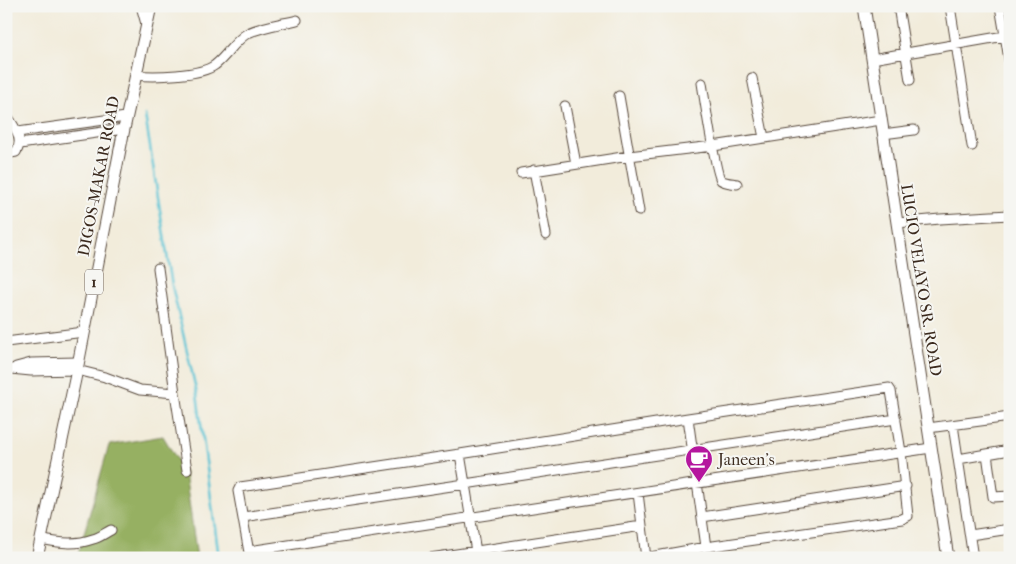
<svg xmlns="http://www.w3.org/2000/svg" width="1016" height="564" font-family="'IM FELL French Canon',serif">
<rect width="100%" height="100%" fill="#f6f6f2"/>
<filter id="ink" filterUnits="userSpaceOnUse"><feTurbulence type="fractalNoise" baseFrequency=".02" numOctaves="2"/><feDisplacementMap in="SourceGraphic" scale="10" xChannelSelector="R" yChannelSelector="G"/><feConvolveMatrix kernelMatrix="1 2 1 2 8 2 1 2 1" color-interpolation-filters="sRGB"/></filter>
<filter id="wash" filterUnits="userSpaceOnUse"><feTurbulence type="fractalNoise" baseFrequency=".0096" numOctaves="4" result="noise"/><feDisplacementMap in="SourceGraphic" scale="20" xChannelSelector="R" yChannelSelector="G"/><feGaussianBlur stdDeviation="1.12" result="paint"/><feColorMatrix in="noise" values="0 0 0 0 0 0 0 0 0 0 0 0 0 0 0 0 0 1.4 0 .05"/><feComposite in="paint" operator="in"/></filter>
<g filter="url(#wash)">
<rect width="100%" height="100%" fill="#f2ecdb"/>
<path fill="#96b062" stroke="#686d40" d="M163 436 185 473 197 558H77L109 445Z"/>
<g fill="none" stroke-linecap="round" stroke-linejoin="round">
<path stroke="#5ac4d5" stroke-width="2.5" d="M145 115 172 286 197 394 219 558"/>
</g>
</g>
<g filter="url(#ink)">
<g fill="none" stroke-linecap="round" stroke-linejoin="round">
<g stroke="#56473a" stroke-width="11">
<path id="minor" d="M141 6 146 24
M898 6 910 80
M950 6 972 146
M1000 6 1010 65
M872 59 1010 35
M135 75C153 77 201 76 215 65 227 56 235 40 248 33 263 26 281 24 297 20
M752 78 764 138
M702 83C704 96 716 175 721 180 725 183 732 183 737 184
M619 96 639 211
M565 106 576 164
M6 114C13 126 25 138 16 152L6 154
M18 132 126 117
M883 134 914 130
M20 144 124 129
M534 170 546 235
M521 173 629 156 713 146 881 120
M897 223 940 219 1009 215
M6 342 84 332
M16 367 31 363 78 362
M11 369 31 371 77 370 105 377 140 390 175 393 158 268
M175 393 187 470
M953 425 973 558
M928 428 1010 417
M460 454 688 418 706 547
M987 454 993 497 1010 496
M958 459 1010 450
M638 493 646 558
M243 517 465 484 460 454 240 487 238 491 250 558
M702 517 906 486
M970 535 1010 529
M41 539C57 543 77 545 93 539 99 538 105 533 111 530
M249 551 931 448
M430 558 642 526
M477 558 465 484 896 419
M645 558 706 547 902 519 908 516 901 452 891 391 889 388 688 418"/>
</g>
<g stroke="#56473a" stroke-width="13">
<path id="major" d="M864 6 948 558
M37 558 77 370 124 129 151 6"/>
</g>
<use href="#minor" stroke="#fff" stroke-width="9"/>
<use href="#major" stroke="#fff" stroke-width="11"/>
</g>
</g>
<defs>
<g id="cafe-pin" transform="scale(1.4375)"><path d="M0 17L-7.5 6A9.5 9.5 0 1 1 7.5 6Z" fill="#b5179e" stroke="#f6f6f2"/><path d="M-5.5-4.5H6V0H3Q3 3.5 0 3.5H-2.5Q-5.5 3.5-5.5 0ZM3-3.2v2h1.7v-2ZM-6 4.5H4V6H-6Z" fill="#fff"/></g>
</defs>
<g fill-rule="evenodd">
<use href="#cafe-pin" x="699" y="459"/>
</g>
<g text-anchor="middle" stroke-width="4" stroke-linejoin="round" paint-order="stroke">
<rect fill="#f6f6f2" stroke="#73675e" stroke-width="1" x="85" y="269.5" width="18" height="25" rx="4"/>
<g font-size="15" font-weight="bold" fill="#3b2a1e">
<text x="94" y="287">1</text>
</g>
<g font-size="16" fill="#3b2a1e" stroke="#f6f6f2">
<text transform="translate(98 176) rotate(-79)" y="6">DIGOS-MAKAR ROAD</text>
<text transform="translate(922 280) rotate(81)" y="6">LUCIO VELAYO SR. ROAD</text>
</g>
<g font-size="16" fill="#3b2a1e" stroke="#f6f6f2" text-anchor="start">
<text x="718" y="465">Janeen's</text>
</g>
</g>
<rect width="1016" height="564" fill="none" stroke="#f6f6f2" stroke-width="25"/>
</svg>
